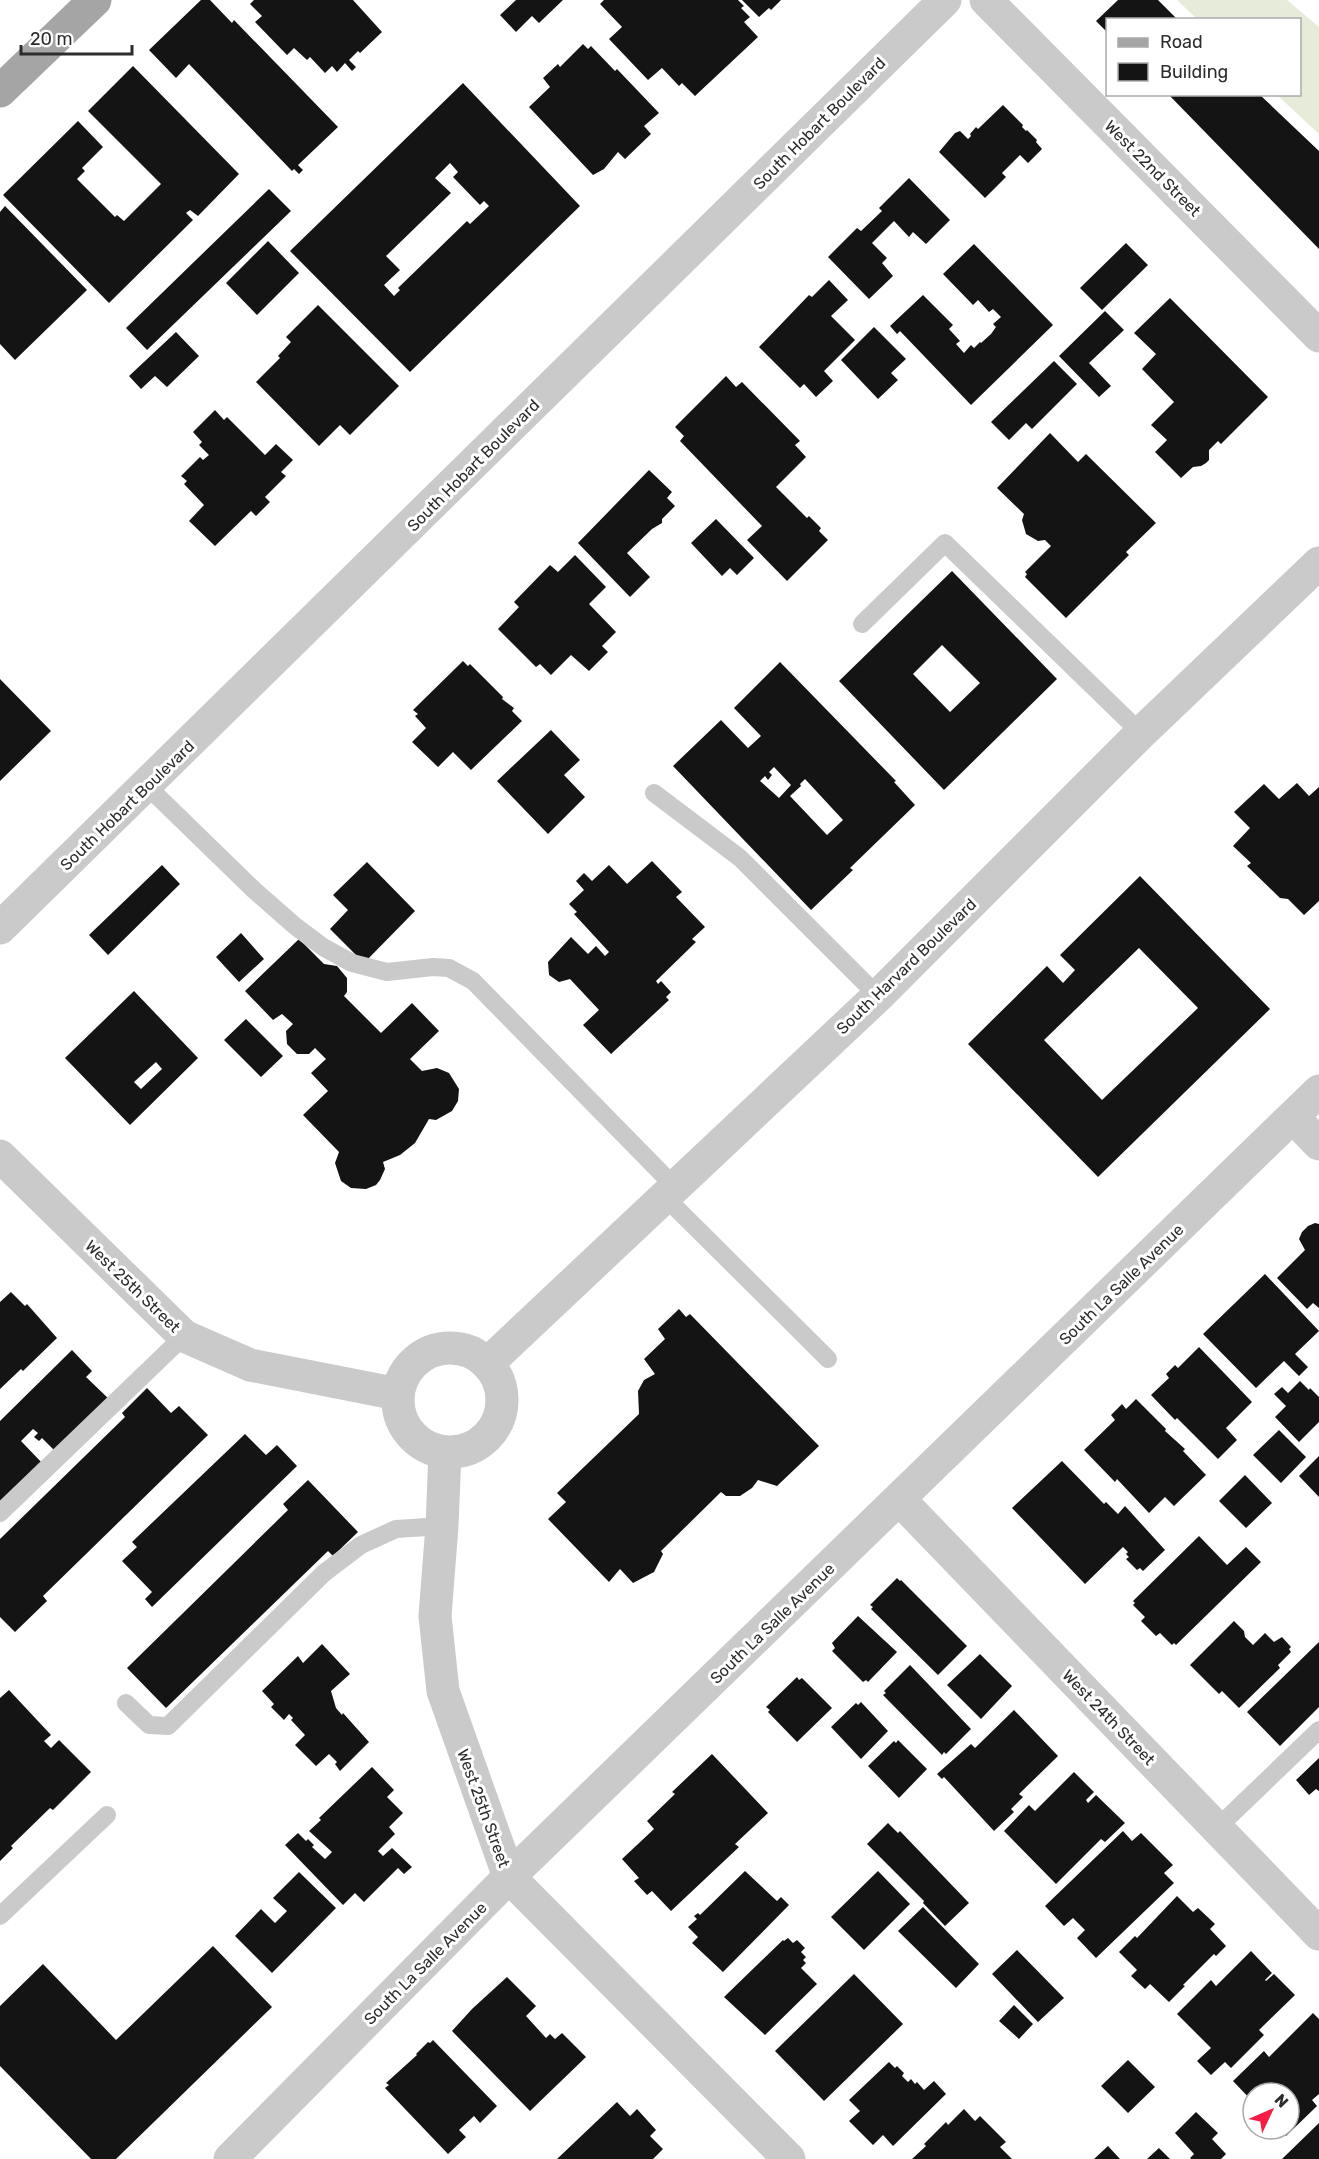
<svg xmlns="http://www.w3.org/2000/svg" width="1319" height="2159" font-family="Rubik,sans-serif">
<rect width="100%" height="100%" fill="#fff"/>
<path fill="#e6ecd9" d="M1177 0H1287L1319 27V134L1277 95 1300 94V20L1197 19Z"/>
<path fill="#141414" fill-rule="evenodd" d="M201 0H210L232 23 234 20 338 127 298 165 303 170 299 174 294 169 292 171 189 64 176 78 149 50Z
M254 0H353L382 32 360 53 358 51 349 60 356 67 352 71 345 63 337 72 332 66 325 73 310 57 307 60 294 48 287 55 255 22 262 16 250 4Z
M516 0H563L539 23 532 16 516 32 500 15Z
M604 0H738L744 6 741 8 750 17 744 22 758 37 695 96 682 83 679 86 662 68 648 80 609 39 622 27 600 4Z
M742 0H781L771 10 769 8 759 17Z
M1118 0H1158L1178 20H1108V33L1096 21Z
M583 44 588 49 591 46 615 71 617 69 659 113 644 126 651 134 625 159 618 152 604 169 593 175 529 107 550 87 543 78 558 64 560 67Z
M133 66 239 174 198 216 190 210 186 213 193 220 109 303 3 195 78 121 103 147 82 168 85 171 77 179 115 217 117 215 124 221 161 184 88 111Z
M463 83 580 206 410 372 290 251ZM450 163 458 172 453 177 480 205 484 201 489 206 470 224 467 221 398 288 400 290 394 296 384 285 400 270 386 256 451 193 435 178Z
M1168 94H1259L1319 151V249Z
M1003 105 1023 125 1022 127 1026 131 1027 130 1037 140 1036 142 1042 149 1028 163 1020 155 1002 173 1006 177 985 198 939 152 955 133 960 131 968 139 971 136 970 134 976 127 978 129Z
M909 178 950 220 926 244 913 232 909 237 894 221 872 243 887 258 882 263 893 276 869 299 828 257 857 228 861 231 882 211 879 208Z
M269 189 291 211 147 350 126 328Z
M5 206 87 290 15 360 0 344V212Z
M268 241 299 273 257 315 226 283Z
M1126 243 1148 265 1102 310 1080 288Z
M974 244 1053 325 971 405 900 331 897 334 890 326 923 295 953 325 949 329 960 341 956 344 964 353 971 345 974 348 980 342 981 343 991 334 996 327 993 324 1001 317 993 309 989 312 978 300 973 305 943 274Z
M829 280 848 300 831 316 855 340 824 371 833 381 816 397 804 384 800 388 759 347 809 295 812 297Z
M1170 298 1268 397 1221 444 1218 441 1209 450V460L1206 463 1201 466 1193 467 1181 478 1155 452 1167 440 1151 425 1174 402 1142 369 1156 354 1134 333Z
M318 305 399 386 350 435 340 425 319 446 256 382 280 358 278 356 291 342 286 337Z
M1105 311 1124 330 1089 363 1111 386 1099 397 1059 356Z
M874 327 906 359 891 373 898 380 878 399 841 360Z
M176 332 199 356 167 387 155 376 141 389 129 376Z
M1054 361 1077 384 1032 429 1026 423 1009 440 991 422Z
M726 376 736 387 742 382 800 441 795 445 806 457 776 487 807 518 809 516 821 528 819 531 828 540 787 581 747 540 762 526 680 441 684 436 675 427Z
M215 410 224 420 227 417 265 455 276 444 293 460 281 472 286 476 265 497 270 502 256 516 251 511 215 546 189 521 204 505 184 484 187 481 181 476 200 457 203 460 209 455 199 445 202 442 193 432Z
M1050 433 1078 462 1086 454 1156 523 1126 552 1129 555 1066 618 1025 577 1027 574 1025 572 1051 546 1045 540 1038 541 1026 534 1022 520 1024 514 997 488Z
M649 470 672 492 667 498 675 506 662 519V523L652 529 627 553 650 577 630 597 578 543Z
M716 519 754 558 737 575 730 568 722 576 691 543Z
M575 555 606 587 589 604 616 632 602 646 608 652 589 671 571 655 551 675 540 664 536 667 498 629 519 607 514 602 550 565 558 572Z
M952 571 1057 679 944 790 839 681ZM942 645 980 683 950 712 913 674Z
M463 661 468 666 470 664 503 697 502 699 514 708 512 711 522 721 471 770 453 752 438 767 412 742 426 728 415 716 418 714 413 710Z
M780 662 896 781 894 782 915 805 850 868 853 870 811 910 673 766 721 720 748 748 761 736 734 708ZM774 767 791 785 779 798 760 781 765 776 768 780 772 775 769 772ZM805 779 843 820 827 835 790 796 801 786 800 784Z
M0 679 51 731 0 781Z
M551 730 580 760 564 775 585 797 548 834 497 781Z
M1297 783 1309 796 1319 787V901L1304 915 1288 899 1280 898 1247 866 1251 863 1233 846 1250 828 1234 812 1264 784 1279 799Z
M652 861 682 892 676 897 705 927 692 939 696 942 656 981 658 984 661 981 671 992 666 997 669 1000 611 1054 583 1025 599 1010 570 979 559 982 549 975 548 962 571 937 588 954 596 946 605 956 609 952 574 914 577 912 569 904 584 890 576 881 584 873 592 881 609 865 627 884Z
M367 862 415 911 364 963 330 929 348 910 333 895Z
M162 865 180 884 108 955 89 935Z
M1140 876 1270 1009 1098 1177 968 1044 1047 966 1063 983 1075 970 1060 955ZM1139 948 1198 1008 1102 1100 1044 1040Z
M241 933 264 959 239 982 216 957Z
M299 939 324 964 337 966 347 978V992L344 996 381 1033 412 1003 439 1031 410 1059 422 1071 437 1068 449 1073 459 1089 458 1101 452 1111 436 1120 429 1119 415 1143 400 1155 383 1162 385 1169 380 1180 376 1185 366 1189 351 1188 341 1181 335 1163 339 1152 303 1115 328 1091 311 1073 326 1059 315 1048 309 1054H297L287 1044 286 1031 293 1024 282 1014 273 1020 245 991Z
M134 991 198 1058 130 1125 65 1058ZM156 1062 162 1069 141 1089 134 1082Z
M246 1019 283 1056 261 1077 224 1040Z
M1315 1223 1319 1224V1308L1313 1303 1307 1309 1277 1278 1305 1250 1299 1239 1302 1232 1308 1226Z
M1265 1274 1319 1331 1295 1354 1308 1367 1299 1376 1284 1361 1256 1388 1203 1334Z
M11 1292 25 1306 27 1304 57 1338 23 1371 21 1369 0 1389V1302Z
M679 1309 686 1317 690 1314 819 1446 777 1486 758 1480 752 1488 740 1496H726L721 1492 661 1551 663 1554 654 1572 633 1583 620 1569 609 1582 548 1519 566 1502 557 1493 639 1414 638 1391 644 1380 655 1374 644 1359 665 1339 658 1329Z
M1199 1347 1252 1402 1226 1428 1237 1440 1218 1459 1177 1418 1175 1420 1151 1395 1169 1378 1166 1374 1175 1365 1178 1368Z
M72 1350 92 1371 86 1377 111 1401 57 1453 42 1438 39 1441 34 1437 38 1433 33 1429 21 1441 44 1465 0 1508V1421Z
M1300 1381 1309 1390 1310 1388 1319 1397V1422L1299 1442 1275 1417 1286 1406 1274 1394 1282 1387 1288 1393Z
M147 1388 171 1413 179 1406 208 1435 43 1596 47 1601 15 1632 0 1617V1539L125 1417 122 1413Z
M1136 1399 1166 1429 1165 1431 1185 1449 1183 1451 1206 1475 1174 1506 1165 1497 1149 1513 1117 1479 1115 1482 1084 1450 1115 1420 1111 1415 1122 1404 1126 1409Z
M1279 1430 1306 1457 1281 1483 1253 1455Z
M245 1434 266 1455 277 1445 297 1466 152 1607 145 1599 152 1592 122 1561 137 1547 132 1542Z
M1319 1456V1497L1299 1476Z
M1062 1461 1104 1504 1106 1502 1118 1514 1125 1506 1165 1550 1143 1571 1140 1568 1137 1570 1126 1559 1129 1557 1126 1554 1128 1552 1123 1547 1085 1584 1012 1508Z
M1245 1475 1272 1503 1246 1528 1219 1501Z
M308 1480 358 1532 333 1556 328 1551 166 1708 127 1668 288 1510 283 1504Z
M1199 1536 1227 1565 1246 1547 1261 1562 1176 1645 1174 1643 1172 1645 1160 1633 1156 1636 1141 1621 1145 1617 1133 1605 1135 1603 1133 1601Z
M897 1578 900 1581 901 1580 967 1646 938 1675 871 1609 873 1607 870 1605Z
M858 1616 897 1652 868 1682 866 1680 863 1682 832 1651 835 1648 832 1643Z
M1234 1621 1244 1631 1245 1637 1253 1645 1265 1633 1274 1642 1282 1637 1291 1647 1289 1649 1291 1652 1278 1665 1280 1668 1239 1708 1222 1691 1219 1694 1190 1665Z
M1319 1642V1707L1280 1746 1247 1712Z
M322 1644 350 1674 331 1691 336 1708 342 1715 343 1713 369 1742 340 1771 335 1764 337 1762 329 1754 316 1766 295 1745 305 1735 291 1720 293 1718 289 1714 284 1720 271 1707 274 1704 262 1691 298 1656 303 1663Z
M980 1654 1012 1686 981 1719 947 1685Z
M910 1665 971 1729 946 1754 944 1752 942 1755 883 1695 886 1693 884 1691Z
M797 1677 799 1680 802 1678 832 1708 797 1742 768 1712 770 1710 766 1707Z
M9 1690 51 1735 44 1741 51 1748 59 1740 91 1772 53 1810 50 1808 11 1846 13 1848 0 1861V1698Z
M861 1702 888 1731 861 1759 831 1727 856 1703 858 1705Z
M1014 1710 1058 1756 1019 1794 1023 1797 1011 1809 1014 1812 994 1831 944 1777 942 1779 937 1774 971 1744 975 1748Z
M898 1740 927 1769 899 1798 868 1766 894 1741 896 1743Z
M712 1754 768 1813 735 1844 739 1847 671 1911 652 1891 647 1895 634 1881 639 1878 622 1859 654 1829 647 1821 675 1794 672 1792Z
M1319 1758V1791L1316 1789 1309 1795 1296 1780Z
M372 1767 394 1790 387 1797 403 1813 389 1827 395 1834 378 1851 383 1856 392 1848 412 1867 404 1874 398 1868 364 1902 355 1893 343 1905 285 1845 298 1833 306 1841 308 1839 314 1845 312 1847 325 1859 332 1852 309 1831 321 1820 319 1818Z
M1074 1772 1094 1792 1086 1800 1088 1803 1096 1795 1125 1823 1105 1842 1101 1839 1056 1884 1004 1831 1029 1805 1035 1811Z
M888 1823 898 1833 900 1831 969 1903 945 1926 923 1903 924 1901 867 1844Z
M1123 1831 1132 1841 1141 1833 1173 1865 1164 1873 1174 1883 1096 1958 1077 1938 1085 1930 1073 1918 1064 1926 1045 1906Z
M745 1871 777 1901 781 1897 789 1905 723 1972 692 1943 698 1937 688 1927 697 1919 694 1916 698 1913 700 1915Z
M878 1871 910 1904 864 1950 831 1917Z
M299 1872 336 1908 272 1973 235 1936 261 1909 275 1923 287 1911 273 1898Z
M1177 1896 1193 1912 1198 1908 1215 1924 1210 1929 1226 1946 1216 1956 1214 1954 1183 1985 1185 1986 1169 2002 1150 1984 1145 1989 1131 1976 1137 1970 1119 1952 1135 1936 1137 1938Z
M923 1907 979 1964 956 1988 898 1931Z
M788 1938 793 1943 797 1940 805 1948 801 1952 806 1957 803 1960 806 1963 801 1968 817 1984 765 2035 724 1997 783 1940 784 1941Z
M213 1946 272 2007 116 2159H91L0 2066V2006L43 1964 116 2040Z
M1017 1950 1064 1998 1038 2022 992 1974Z
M1251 1951 1272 1973 1265 1980 1266 1981 1274 1974 1295 1995 1259 2030 1264 2035 1231 2068 1225 2062 1211 2075 1197 2061 1211 2048 1177 2014 1211 1980 1216 1986Z
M854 1974 903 2024 824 2101 775 2051Z
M507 1977 536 2006 526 2016 546 2038 550 2034 555 2039 562 2033 586 2057 530 2111 452 2031 472 2009Z
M1014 2005 1033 2024 1019 2039 999 2021Z
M1313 2013 1319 2019V2094L1312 2100 1317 2106 1286 2136 1280 2129H1289V2093H1253V2102L1233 2081 1264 2051 1269 2057Z
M433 2040 497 2106 480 2123 474 2116 459 2130 466 2137 448 2154 385 2088 389 2085 386 2083 417 2055 416 2054 428 2042 430 2043Z
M1128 2060 1155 2087 1128 2113 1101 2086Z
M889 2062 895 2068 897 2066 904 2073 902 2076 908 2082 911 2079 915 2084 917 2082 924 2090 934 2081 946 2094 893 2146 883 2135 873 2145 849 2121 860 2111 849 2100Z
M617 2102 630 2116 637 2109 656 2130 650 2136 663 2149 653 2159H557Z
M964 2109 975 2121 980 2116 1006 2142 1000 2147 1012 2159H912L926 2146 924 2144 946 2122 948 2125Z
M1196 2112 1218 2133 1212 2139 1226 2154 1221 2159H1191L1190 2158 1194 2154 1175 2133Z
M1319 2123V2159H1282Z
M1108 2146 1120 2159H1094Z
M1159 2148 1170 2159H1147Z"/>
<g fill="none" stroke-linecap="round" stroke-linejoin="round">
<path stroke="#cacaca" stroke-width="18" d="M862 624 945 543 1141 733
M147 786 254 890 295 926 323 947 352 963 387 972 433 967 449 968 473 981 675 1187
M654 793 740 858 878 996
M665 1197 828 1359
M0 1513 184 1336
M126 1703 149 1725 168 1726 324 1573 361 1545 396 1529 442 1526
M1216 1829 1319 1730
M0 1916 107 1815"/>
<path stroke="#cacaca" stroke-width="33" d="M986 0 1319 336
M0 928 945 0
M1293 1117 1319 1144
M0 1156 184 1336 250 1365 398 1394
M398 1400a52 52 0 1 1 104 0a52 52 0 1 1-104 0Z
M487 1364 878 996 1141 733 1319 563
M445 1452 442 1526 435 1616 443 1691 509 1877 789 2159
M900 1500 1319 1934
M230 2159 509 1877 1319 1091"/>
<path stroke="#a5a5a5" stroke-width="33" d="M0 91 95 0"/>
</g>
<g text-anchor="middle" stroke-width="6" stroke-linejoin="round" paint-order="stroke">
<g font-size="16" fill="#2d2d2d" stroke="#fff">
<text transform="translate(819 123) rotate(-45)" y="6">South Hobart Boulevard</text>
<text transform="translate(1153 168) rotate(45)" y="6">West 22nd Street</text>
<text transform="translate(473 465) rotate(-45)" y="6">South Hobart Boulevard</text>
<text transform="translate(127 805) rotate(-44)" y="6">South Hobart Boulevard</text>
<text transform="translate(906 966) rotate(-44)" y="6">South Harvard Boulevard</text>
<text transform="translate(1121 1284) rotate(-44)" y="6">South La Salle Avenue</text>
<text transform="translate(133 1286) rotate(44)" y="6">West 25th Street</text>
<text transform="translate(772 1623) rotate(-44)" y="6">South La Salle Avenue</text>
<text transform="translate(1109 1717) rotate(46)" y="6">West 24th Street</text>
<text transform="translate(484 1808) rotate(70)" y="6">West 25th Street</text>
<text transform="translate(425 1963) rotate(-45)" y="6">South La Salle Avenue</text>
</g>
</g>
<rect x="1106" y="18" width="195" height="78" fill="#ffffff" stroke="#ababab" stroke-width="1.5"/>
<rect x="1118" y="38" width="30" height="9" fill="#a5a5a5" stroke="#ababab" stroke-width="1.5"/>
<text x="1160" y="48" font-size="18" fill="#2d2d2d">Road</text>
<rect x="1118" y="63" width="30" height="18" fill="#141414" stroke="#ababab" stroke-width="1.5"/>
<text x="1160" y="78" font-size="18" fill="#2d2d2d">Building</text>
<g transform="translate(1271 2111) rotate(46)"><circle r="28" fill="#ffffff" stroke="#ababab" stroke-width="1.5"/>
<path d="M0-4.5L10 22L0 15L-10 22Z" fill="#f71c46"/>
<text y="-9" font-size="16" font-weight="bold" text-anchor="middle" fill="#2d2d2d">N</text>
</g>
<path d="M21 45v9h111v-9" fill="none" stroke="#2d2d2d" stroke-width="3"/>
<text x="30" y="45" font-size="18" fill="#2d2d2d" stroke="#ffffff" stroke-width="4.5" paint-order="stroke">20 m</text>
</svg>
